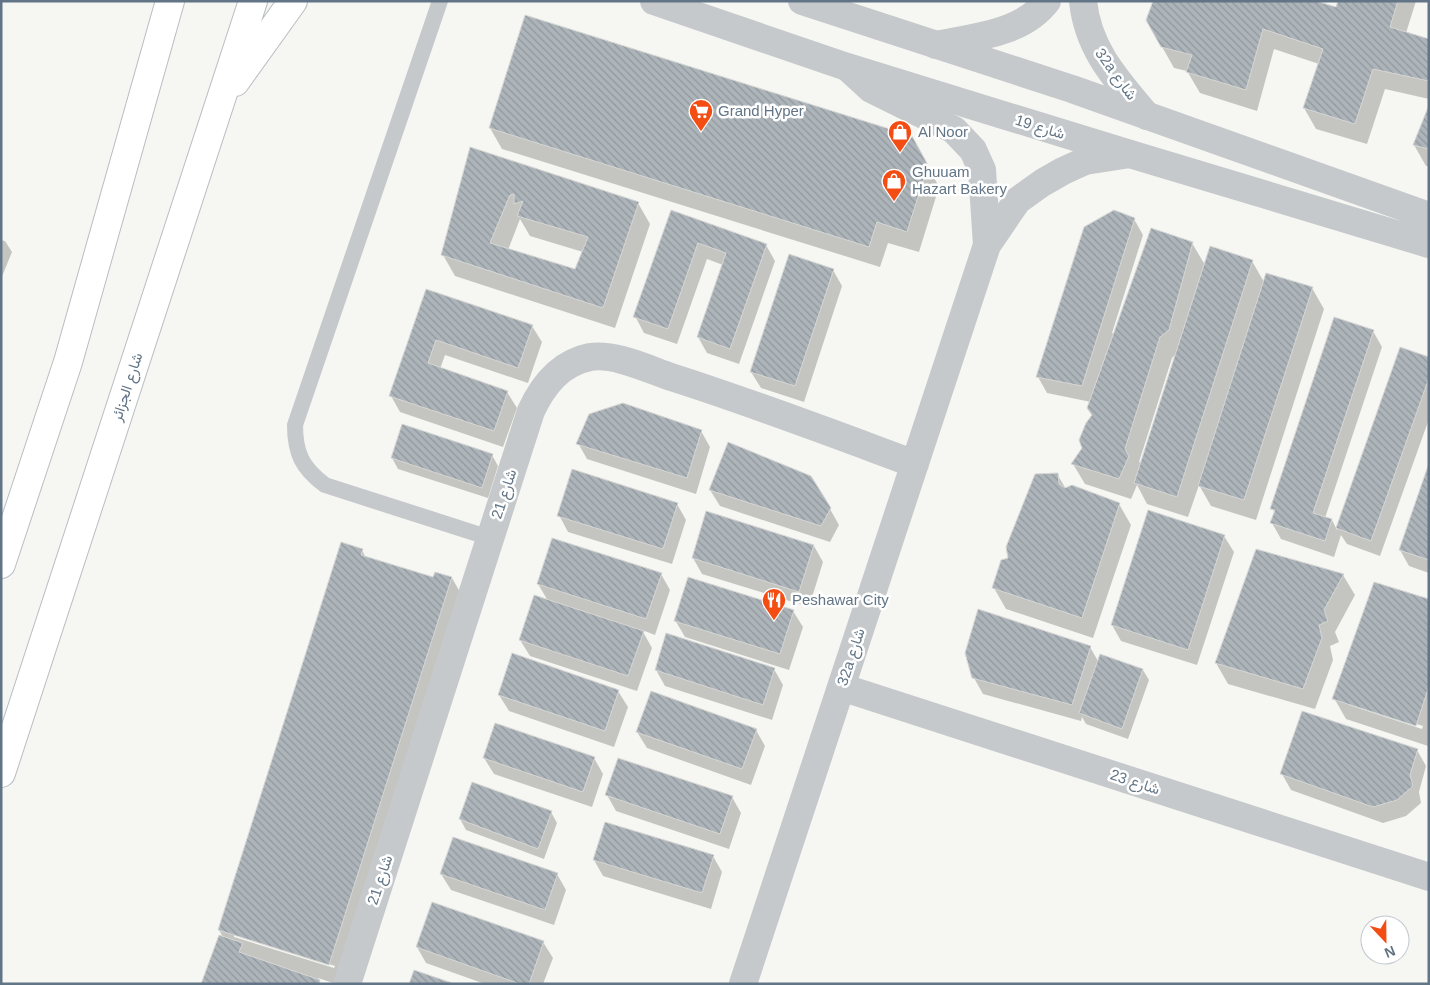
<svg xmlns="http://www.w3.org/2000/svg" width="1430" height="985" font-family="Helvetica,Vazirmatn,sans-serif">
<defs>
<pattern id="building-back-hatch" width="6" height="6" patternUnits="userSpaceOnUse" patternTransform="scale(1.25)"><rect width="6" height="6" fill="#adb5bb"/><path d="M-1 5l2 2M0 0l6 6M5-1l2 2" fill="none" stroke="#90989e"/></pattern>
</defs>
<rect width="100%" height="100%" fill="#f6f6f2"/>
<path fill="#0003" fill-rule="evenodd" d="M1339 1H1416L1406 33 1429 40V99L1385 89 1367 144 1316 129 1304 108 1319 64 1274 49 1257 111 1200 93 1187 71 1174 68 1147 20 1337 9Z
M1429 108V166H1426L1414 145Z
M490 128 924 158 939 187 919 252 888 243 880 267 502 149Z
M471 148 638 203 650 224 615 328 455 276 443 255ZM520 219 530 236 583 252 576 271 508 250Z
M671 212 766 245 775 261 739 364 707 353 698 337 723 265 707 259 677 344 644 333 635 316Z
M1134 219 1143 235 1112 333 1115 334 1192 243 1205 265 1252 261 1264 282 1312 288 1324 309 1256 520 1211 506 1199 485 1188 517 1147 504 1137 485 1131 499 1085 484 1073 464 1083 448 1093 416 1091 402 1047 393 1038 377ZM1176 354 1142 463 1139 462 1172 358Z
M1 240 5 241 12 252 1 279Z
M833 270 842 286 804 402 761 388 751 372Z
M427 290 532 326 542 342 528 383 445 355 440 369 507 392 517 408 503 447 400 412 391 396Z
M1373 331 1382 347 1325 518 1332 520 1337 530 1401 349 1429 358V419L1380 556 1347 544 1341 535 1334 557 1281 539 1272 523 1275 514 1272 508Z
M701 431 710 447 696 494 587 459 578 443Z
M492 455 498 466 488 498 398 469 392 458Z
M1429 467V573L1409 566 1400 550Z
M1057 474 1066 489 1119 504 1131 525 1093 638 1006 609 994 588Z
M710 490 830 509 839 525 830 542 720 506Z
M677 504 686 520 672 564 568 532 559 515Z
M1224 536 1234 552 1197 665 1121 641 1112 625Z
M814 546 823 562 809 607 702 574 693 558Z
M362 550 366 558 434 579 452 578 464 599 336 984 318 978 321 984H202L223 937 219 930ZM234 934 335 966 334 968 234 937Z
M661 574 670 590 655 635 642 630 652 648 637 691 530 656 520 640 548 601 538 584Z
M1343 575 1355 595 1335 632 1339 642 1330 646 1333 660 1315 709 1228 684 1216 663Z
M1429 600V744L1428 746 1346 719 1334 698ZM1349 703 1423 726 1422 729 1349 705Z
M793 611 803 627 789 670 685 637 675 620Z
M1090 647 1098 661 1143 670 1149 680 1128 739 1086 724 1082 717 1081 721 983 694 974 678Z
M774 669 783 685 772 720 665 686 656 670Z
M618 691 628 707 614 747 509 711 499 695Z
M756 730 765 746 751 785 647 748 637 732Z
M1417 750 1426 766 1419 792 1421 803 1406 816 1383 823 1291 790 1282 774Z
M484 758H594L603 774 592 807 494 774Z
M607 795 732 797 741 813 729 849 616 811Z
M551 812 557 823 544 859 466 830 460 819Z
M713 856 722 872 711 909 603 876 594 860Z
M441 874H557L566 890 554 925 451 890Z
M543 942 553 958 543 984H485L426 963 417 947Z"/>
<path fill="url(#building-back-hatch)" stroke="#d7d7d5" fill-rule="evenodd" d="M1153 1H1316L1336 7 1338 1H1398L1390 27 1429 39V81L1373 69 1355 124 1303 108 1323 49 1263 29 1246 90 1186 72 1192 55 1161 47 1146 20Z
M525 15 912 136 928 165 907 232 877 222 869 247 489 128Z
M1429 105V149L1413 145Z
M470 147 639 202 603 308 441 255ZM514 194V204L523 201 517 216 588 237 575 269 490 243 510 195Z
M671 210 767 244 730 349 697 337 726 253 698 243 668 329 633 317Z
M1114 210 1135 218 1082 386 1036 377 1084 227Z
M1151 228 1193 242 1169 330 1160 337 1125 449 1129 456 1119 479 1071 464 1082 448 1079 440 1086 423 1092 415 1087 408Z
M1210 246 1253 260 1177 497 1134 483Z
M789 254 834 269 795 386 750 372Z
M1266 273 1313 287 1244 500 1198 486Z
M426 289 533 325 518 368 436 340 428 363 508 391 494 431 389 396Z
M1334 317 1374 330 1313 513 1332 519 1325 541 1270 523 1275 510 1270 509Z
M1400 347 1429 357V378L1371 541 1336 528Z
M623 403 702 430 687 478 576 444 589 414Z
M402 424 493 454 482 488 391 458Z
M728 442 811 476 831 508 821 526 709 490Z
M1429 463V560L1399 550Z
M572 469 678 503 663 549 557 516Z
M1058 473 1059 484 1065 488 1072 485 1120 503 1082 618 992 588 1001 560 1008 558 1006 547 1035 474Z
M1148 510 1225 535 1188 650 1111 625Z
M706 511 814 545 799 592 692 558Z
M552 538 662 573 646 619 537 584Z
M341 542 363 549 361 555 433 577 435 572 452 577 329 965 218 930Z
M1256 549 1344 574 1324 610 1328 621 1319 625 1322 638 1303 689 1215 663Z
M688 577 794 610 780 654 674 621Z
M1374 582 1429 599V686L1416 726 1332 699Z
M534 595 644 631 628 676 519 640Z
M978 609 1091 646 1072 705 972 678 965 653Z
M666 633 775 668 763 705 655 670Z
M512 653 619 690 605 731 498 695Z
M1100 654 1143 669 1122 729 1079 713Z
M651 691 757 729 742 769 636 732Z
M1302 711 1418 749 1410 775 1413 786 1397 800 1373 807 1280 774Z
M495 723 595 757 583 792 483 758Z
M618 758 733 796 720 834 605 795Z
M472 782 552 811 538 849 459 819Z
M605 822 714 855 702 893 593 860Z
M453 837 558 873 545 910 440 874Z
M432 902 544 941 529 984H520L416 947Z
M219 935 243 943 239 952 320 980 319 984H201Z
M414 970 455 984H409Z"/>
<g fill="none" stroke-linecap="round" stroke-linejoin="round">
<g stroke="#b9bec3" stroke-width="30">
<path id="secondary" d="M235 82 293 1
M1 564 68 362 170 1
M1 773 253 1"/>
</g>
<path stroke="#c5c9cc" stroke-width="16" d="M440 1 295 425C295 453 302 468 325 485L490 538"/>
<path stroke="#c5c9cc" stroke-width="28" d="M1083 1C1088 50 1117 80 1147 116
M936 45C974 37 1022 34 1047 1
M847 67 871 89 954 130 973 150 982 170 987 245
M841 687 1429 877
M347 984 531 411C543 385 560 363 590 357 614 353 648 369 671 377 753 403 834 434 915 464
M743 984 987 245 1017 201 1042 183 1063 171 1085 161 1130 154"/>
<path stroke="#c5c9cc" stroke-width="28" d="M654 1 847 67 1130 154 1429 244
M802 1 1072 89 1429 216"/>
<use href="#secondary" stroke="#fff" stroke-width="28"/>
</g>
<defs>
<g id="supermarket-pin" transform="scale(1.25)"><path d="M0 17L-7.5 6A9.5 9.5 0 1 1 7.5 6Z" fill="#f44d14" stroke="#fff"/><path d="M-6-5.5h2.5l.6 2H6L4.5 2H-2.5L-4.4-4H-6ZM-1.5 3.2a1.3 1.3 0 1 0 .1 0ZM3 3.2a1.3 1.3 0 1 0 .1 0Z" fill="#fff"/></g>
<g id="shop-pin" transform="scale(1.25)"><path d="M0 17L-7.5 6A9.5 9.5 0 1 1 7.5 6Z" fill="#f44d14" stroke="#fff"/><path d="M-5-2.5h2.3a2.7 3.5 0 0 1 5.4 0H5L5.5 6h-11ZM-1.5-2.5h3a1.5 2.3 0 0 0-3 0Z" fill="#fff"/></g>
<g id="restaurant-pin" transform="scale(1.25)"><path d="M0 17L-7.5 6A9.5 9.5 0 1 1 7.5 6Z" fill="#f44d14" stroke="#fff"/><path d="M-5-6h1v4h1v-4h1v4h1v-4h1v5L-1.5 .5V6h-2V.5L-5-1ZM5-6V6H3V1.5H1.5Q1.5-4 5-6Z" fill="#fff"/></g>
</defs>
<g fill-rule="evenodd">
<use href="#supermarket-pin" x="701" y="111"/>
<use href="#shop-pin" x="900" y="132"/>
<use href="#shop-pin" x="894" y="181"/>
<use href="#restaurant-pin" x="774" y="600"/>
</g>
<g text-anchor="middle" stroke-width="5" stroke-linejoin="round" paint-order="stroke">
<g font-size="15" fill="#627586" stroke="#fff">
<text transform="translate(1116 74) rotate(54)" y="5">32a شارع</text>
<text transform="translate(1040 127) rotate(17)" y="5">شارع 19</text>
<text transform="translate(127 387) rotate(-72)" y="5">شارع الجزائر</text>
<text transform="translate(504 494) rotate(-72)" y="5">شارع 21</text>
<text transform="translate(851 657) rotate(-72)" y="5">32a شارع</text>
<text transform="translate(1135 782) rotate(18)" y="5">شارع 23</text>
<text transform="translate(380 880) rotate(-72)" y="5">شارع 21</text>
</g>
<g font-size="15" fill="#627586" stroke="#fff" text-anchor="start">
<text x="718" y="116">Grand Hyper</text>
<text x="918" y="137">Al Noor</text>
<text x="912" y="177">Ghuuam<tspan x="912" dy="17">Hazart Bakery</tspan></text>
<text x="792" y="605">Peshawar City</text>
</g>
</g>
<rect width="1430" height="985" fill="none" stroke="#627586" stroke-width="5"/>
<g transform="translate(1385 940) rotate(158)"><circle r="24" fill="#ffffff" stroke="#c0c8cf"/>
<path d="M0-4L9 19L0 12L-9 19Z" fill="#f44d14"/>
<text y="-8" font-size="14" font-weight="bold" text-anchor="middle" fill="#627586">N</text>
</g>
</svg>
